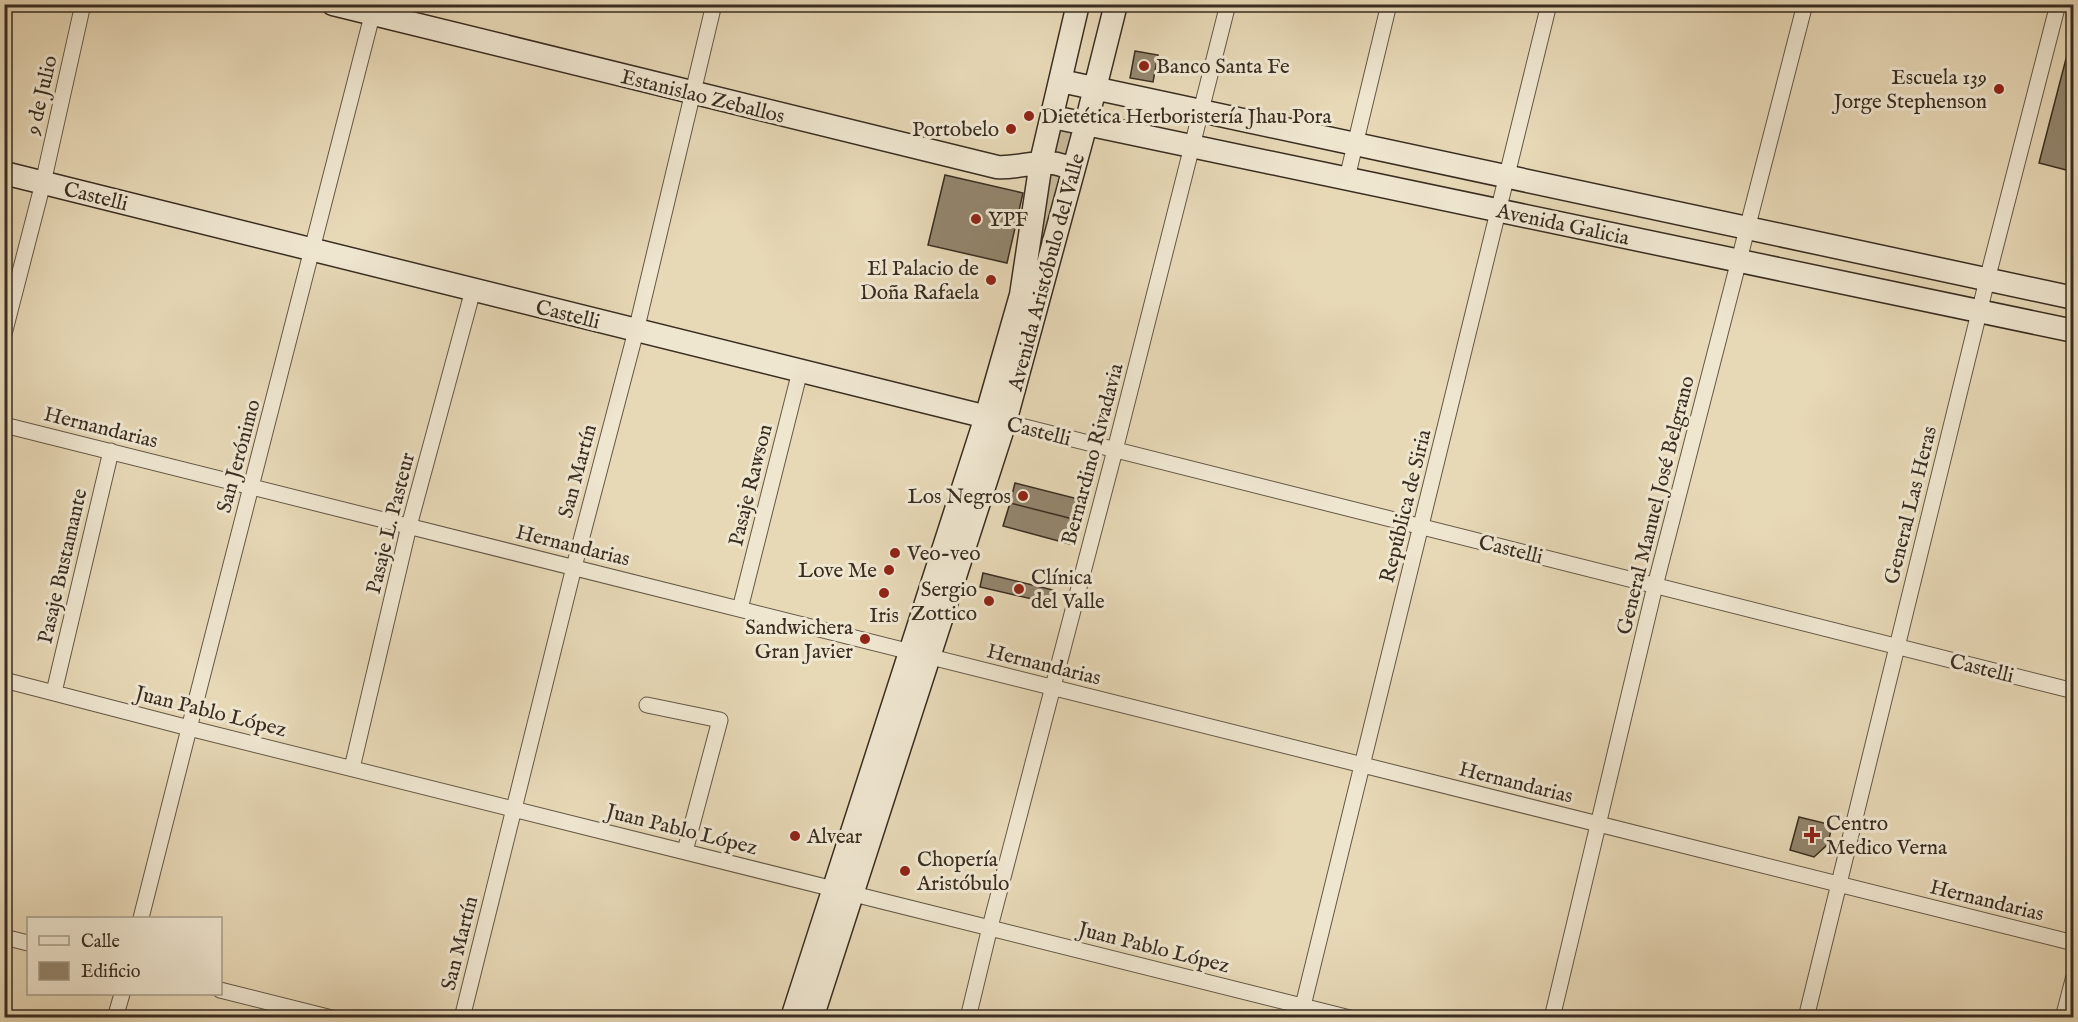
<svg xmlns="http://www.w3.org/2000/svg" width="2078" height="1022" font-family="'IM FELL English',serif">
<rect width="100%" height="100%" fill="#e7d8b6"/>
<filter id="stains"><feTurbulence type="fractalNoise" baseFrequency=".00333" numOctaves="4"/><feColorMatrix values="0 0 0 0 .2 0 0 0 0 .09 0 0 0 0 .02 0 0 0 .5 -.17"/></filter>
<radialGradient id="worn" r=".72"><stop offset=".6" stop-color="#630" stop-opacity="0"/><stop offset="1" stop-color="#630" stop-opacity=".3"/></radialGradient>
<path fill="#c9bb9d" stroke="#81745f" stroke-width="1.5" d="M1057 125 1078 130 1070 160 1049 155Z
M1045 173 1062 174 1036 281Z"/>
<path fill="#93866e" stroke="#392d21" stroke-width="1.5" d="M2069 47 2074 48V172L2039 163Z
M1135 51 1158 55 1153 82 1130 78Z
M945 175 1023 193 1007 263 928 245Z
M1015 483 1082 500 1077 520 1010 503Z
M1010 503 1077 520 1070 544 1003 526Z
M983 573 1057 591 1054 604 980 587Z
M1799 817 1832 825 1828 844 1814 857 1790 850Z"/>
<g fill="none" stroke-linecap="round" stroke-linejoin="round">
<g stroke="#645846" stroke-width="17">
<path id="street" d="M1347 178 1389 4
M4 334 43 183 83 4
M1005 422 2074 691
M4 425 2074 943
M740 609 800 371
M4 680 189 728 1350 1018
M54 692 111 451
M647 705 720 720 685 851
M352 768 409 526 473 290
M141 918C217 613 299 310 375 4
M4 937 28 943
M220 990 332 1018
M115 1018 122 994
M462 1018 574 567 636 331 714 4
M968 1018 990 927 1115 450 1228 4
M1300 1018 1549 4
M1552 1018 1655 586 1805 4
M1806 1018 1987 280 2058 4
M2063 1018 2074 976"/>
</g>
<g stroke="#392d21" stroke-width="25">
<path id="secondary" d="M333 4 997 167C1023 169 1050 154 1073 171
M1061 81 2074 298
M1053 117 2074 331
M4 173 999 420
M792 1018 986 417 1021 295 1041 162 1078 4
M812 1018 1005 422 1086 124 1116 4"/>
</g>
<use href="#street" stroke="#efe6d0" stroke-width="15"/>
<use href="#secondary" stroke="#efe6d0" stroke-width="22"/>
</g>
<g fill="#8f2418" stroke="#efe6d0" stroke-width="2">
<circle cx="1144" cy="66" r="6"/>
<circle cx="1999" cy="89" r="6"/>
<circle cx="1029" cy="116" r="6"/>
<circle cx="1011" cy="129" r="6"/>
<circle cx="976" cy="219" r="6"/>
<circle cx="991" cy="280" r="6"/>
<circle cx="1023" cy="496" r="6"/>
<circle cx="895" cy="553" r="6"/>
<circle cx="889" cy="570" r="6"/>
<circle cx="1019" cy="589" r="6"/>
<circle cx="884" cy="593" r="6"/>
<circle cx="989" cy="601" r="6"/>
<circle cx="865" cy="639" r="6"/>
<path d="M1809 826h6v6h6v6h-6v6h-6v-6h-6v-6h6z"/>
<circle cx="795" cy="836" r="6"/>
<circle cx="905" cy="871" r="6"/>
</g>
<g text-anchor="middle" stroke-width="6" stroke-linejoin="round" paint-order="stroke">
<g font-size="21" fill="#392d21" stroke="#efe6d0" text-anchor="start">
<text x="1156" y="73">Banco Santa Fe</text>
<text x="1987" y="84" text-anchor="end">Escuela 139<tspan x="1987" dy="24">Jorge Stephenson</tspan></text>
<text x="1041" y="123">Dietética Herboristería Jhau Pora</text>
<text x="999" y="136" text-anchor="end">Portobelo</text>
<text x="988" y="226">YPF</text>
<text x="979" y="275" text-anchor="end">El Palacio de<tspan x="979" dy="24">Doña Rafaela</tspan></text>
<text x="1011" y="503" text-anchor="end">Los Negros</text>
<text x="907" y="560">Veo-veo</text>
<text x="877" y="577" text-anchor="end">Love Me</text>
<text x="1031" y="584">Clínica<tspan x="1031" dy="24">del Valle</tspan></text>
<text x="977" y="596" text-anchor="end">Sergio<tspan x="977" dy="24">Zottico</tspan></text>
<text x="884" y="622" text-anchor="middle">Iris</text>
<text x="853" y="634" text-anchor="end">Sandwichera<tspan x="853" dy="24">Gran Javier</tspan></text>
<text x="1826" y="830">Centro<tspan x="1826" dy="24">Medico Verna</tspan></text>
<text x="807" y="843">Alvear</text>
<text x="917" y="866">Chopería<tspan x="917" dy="24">Aristóbulo</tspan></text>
</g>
<g font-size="21" fill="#392d21" stroke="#efe6d0">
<text transform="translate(41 95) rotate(-77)" y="7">9 de Julio</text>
<text transform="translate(703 96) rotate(14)" y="7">Estanislao Zeballos</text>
<text transform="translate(96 196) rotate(14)" y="7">Castelli</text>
<text transform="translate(1563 224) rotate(12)" y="7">Avenida Galicia</text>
<text transform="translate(1046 272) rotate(-75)" y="7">Avenida Aristóbulo del Valle</text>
<text transform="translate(568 314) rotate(14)" y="7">Castelli</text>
<text transform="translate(101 427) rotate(14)" y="7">Hernandarias</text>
<text transform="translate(1039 431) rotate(14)" y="7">Castelli</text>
<text transform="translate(1092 454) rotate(-75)" y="7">Bernardino Rivadavia</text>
<text transform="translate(238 456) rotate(-75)" y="7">San Jerónimo</text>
<text transform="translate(577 471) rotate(-75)" y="7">San Martín</text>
<text transform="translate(750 485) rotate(-76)" y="7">Pasaje Rawson</text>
<text transform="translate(1655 505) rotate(-76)" y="7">General Manuel José Belgrano</text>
<text transform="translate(1910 505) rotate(-76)" y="7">General Las Heras</text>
<text transform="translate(1405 506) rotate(-76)" y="7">República de Siria</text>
<text transform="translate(390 523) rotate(-76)" y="7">Pasaje L. Pasteur</text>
<text transform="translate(573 545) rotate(14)" y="7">Hernandarias</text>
<text transform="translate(1511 549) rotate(14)" y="7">Castelli</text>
<text transform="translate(62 566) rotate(-77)" y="7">Pasaje Bustamante</text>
<text transform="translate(1044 664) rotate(14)" y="7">Hernandarias</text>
<text transform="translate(1982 668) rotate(14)" y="7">Castelli</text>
<text transform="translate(211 711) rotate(14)" y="7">Juan Pablo López</text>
<text transform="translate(1516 782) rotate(14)" y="7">Hernandarias</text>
<text transform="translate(682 829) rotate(14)" y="7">Juan Pablo López</text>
<text transform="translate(1987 900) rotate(14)" y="7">Hernandarias</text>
<text transform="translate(459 943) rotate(-76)" y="7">San Martín</text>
<text transform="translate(1154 947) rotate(14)" y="7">Juan Pablo López</text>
</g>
</g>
<rect width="2078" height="1022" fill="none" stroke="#e7d8b6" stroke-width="24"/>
<rect x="6" y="6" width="2066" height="1010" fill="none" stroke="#392d21" stroke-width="3"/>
<rect x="12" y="12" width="2054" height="998" fill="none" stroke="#392d21" stroke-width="1.5"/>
<rect x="27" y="917" width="195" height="78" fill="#efe6d0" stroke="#a69c8a" stroke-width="1.5"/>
<rect x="39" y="936" width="30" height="9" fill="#efe6d0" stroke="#a69c8a" stroke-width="1.5"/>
<text x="81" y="947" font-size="18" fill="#392d21">Calle</text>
<rect x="39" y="962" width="30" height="18" fill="#93866e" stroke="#a69c8a" stroke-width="1.5"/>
<text x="81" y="977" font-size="18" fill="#392d21">Edificio</text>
<rect width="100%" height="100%" filter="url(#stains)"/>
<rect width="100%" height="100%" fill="url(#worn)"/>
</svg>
